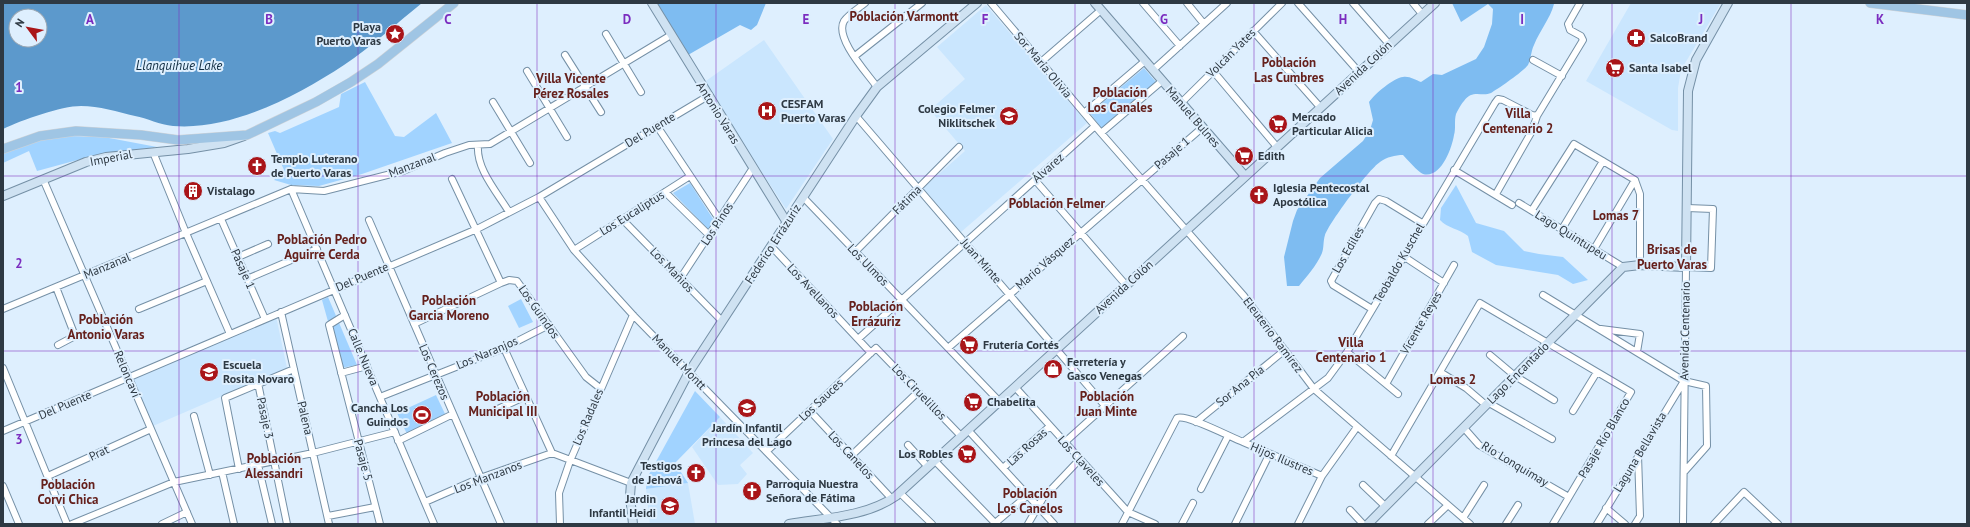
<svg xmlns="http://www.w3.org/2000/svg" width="1970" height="527" font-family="'PT Sans',sans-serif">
<rect width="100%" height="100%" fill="#deeffe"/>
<path fill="#cae6fe" d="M1631 3H1721L1681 70 1678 88V131L1672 130 1586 81Z
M986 5 1087 123 961 232 923 188 965 151 930 110 965 79 937 47Z
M764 40 833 139 786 209 703 83Z
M276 316 287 368 153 426 131 377Z
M720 417 753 453 740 465 747 474 738 484 718 485 692 447Z
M688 483 695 524H650L646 489Z"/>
<path fill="#a1d3ff" d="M1144 68 1156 82 1102 129 1090 113Z
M365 82 395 136 404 137 436 113 452 143 362 174 319 186 291 185 274 180 284 170 268 133 275 131 280 133 339 107 341 94Z
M72 136 104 137 157 147 96 155 37 171 29 151 3 163V152L46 138Z
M690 183 715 222 709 230 673 193Z
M1456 185 1476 223 1504 231 1524 251 1539 254 1563 257 1588 280 1573 284 1558 275 1496 265 1472 252 1468 236C1460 229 1447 228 1440 220L1441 208Z
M328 297 357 365 341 368 322 300Z
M521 299 533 322 519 328 508 306Z
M695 391 720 417 675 463 688 483 646 489 647 478Z
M436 395 446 416 407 434 397 413Z"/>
<path fill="#7ebcf1" d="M656 3H766L757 25 751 30 740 25 688 55Z
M1452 3 1554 4C1550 19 1540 30 1534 45 1531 51 1531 59 1528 65 1524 71 1498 89 1491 93 1482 97 1472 89 1464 101 1461 104 1458 110 1456 114 1454 121 1456 128 1454 135 1452 148 1441 179 1423 174 1418 172 1407 159 1403 155 1395 155 1387 157 1380 162 1368 170 1330 222 1325 235 1323 241 1324 248 1322 253 1317 265 1307 276 1299 286H1287L1284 257 1293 221 1297 210 1320 178 1363 141 1370 130 1373 120 1369 102C1375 94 1393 78 1403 77 1410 76 1415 80 1421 82L1433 74 1442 75 1476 59 1484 47 1492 24 1493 9 1488 4 1461 22Z"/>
<path fill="#5c99cc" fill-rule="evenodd" d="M3 3H422C397 23 371 47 344 65 297 96 231 131 173 126 160 125 147 118 135 116 118 112 99 106 81 106 61 106 22 120 3 129ZM16 16H40V40H16Z"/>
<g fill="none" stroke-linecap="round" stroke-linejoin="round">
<g stroke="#7590a6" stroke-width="8">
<path id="street" d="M865 3C859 8 849 14 844 21 834 38 868 74 877 87
M991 3 1101 133 1244 296 1314 389 1470 524
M1143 3 1180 46
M1187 3 1204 24
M1298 3 1359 72
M1353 3 1389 44
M1413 3 1422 14
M1253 31 1320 107
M606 34 641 92
M565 55 601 112
M855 56 922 3
M1533 60 1562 76
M1041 62 1101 10
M1153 70 1227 3
M527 71 567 137
M1213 71 1277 147
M493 102 530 163
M1181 103 1282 3
M1084 113 1145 61
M856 116 1106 407
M657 126 719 219
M1101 133 1162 81
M478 145C476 169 497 192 509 212
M153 152 186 233 230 334
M1454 170 1512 205
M43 179 192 524
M452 179 501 283 509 280 517 281 586 377 600 388
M1035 180 1126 285
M291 189 434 524
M665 192 709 235
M1496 194 1532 131 1537 116 1583 40 1581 36 1570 30 1568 24 1580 3
M539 197 574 250 633 315 837 524
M803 197 999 401
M1519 203 1623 267
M1532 210 1574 144 1635 180 1640 194V265
M221 219 265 319
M622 219 722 321
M369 220 501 524
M1562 229 1603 161
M771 246 871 353
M1594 249 1635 180
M574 250 690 176
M855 252 959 147
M1403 256 1444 283
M238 257 268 244
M247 279 317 249
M680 279 753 168
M56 287 75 336 58 345
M1543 295 1684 381 1706 386 1707 446 1684 472
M3 309 291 189 324 191 403 171 445 153 469 145 490 144 671 35
M139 309 207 281
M1372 309 1333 285 1331 281 1375 203 1379 199 1386 201 1422 223
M281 312 329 524
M345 315 329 325 380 524
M414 324 501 283
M1601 329 1640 334 1637 352
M858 339 1095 126
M504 348 552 453 631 483
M948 348 1203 127
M1347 352 1398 394
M1490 355 1515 376 1554 400
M3 368 67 524
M1440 372 1466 388 1486 405
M341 373 367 366
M258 383 287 524
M1386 384 1454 265
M1015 387 1128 512 1155 524
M380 397 504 348 549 325
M1489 403 1552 439
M498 409 526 396
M810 411 892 499
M1573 411 1597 372
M194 416 210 475
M1196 422 1285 350
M1464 428 1479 445 1569 497
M968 430 1054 524
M3 431 477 229 539 197 708 96
M398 441 453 414
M1065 442 1183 336
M1243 442 1322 476
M908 445 928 467
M767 451 876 348 961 436
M851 456 918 392
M1391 456 1480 303 1631 392 1553 524
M935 461 995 523
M258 465 272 524
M1003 468 1050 426
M239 469 225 398 294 369
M222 472 234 524
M48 476 151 429
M1363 485 1385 506
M3 486 19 524
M1201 489 1228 436
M900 493 932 524
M425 502 480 478 552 453
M1606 508 1625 524
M1350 510 1363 524
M328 516 375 507
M1463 518 1484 485
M72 524 174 482 313 453 395 432
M162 524 187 512
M560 524 559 493 570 461 633 315
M994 524 1028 495
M1028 524 1043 498 1080 459
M1122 524 1177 418C1187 414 1230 437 1243 442L1328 378 1347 352 1495 103 1498 99 1503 100 1532 115 1537 116
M1182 524 1193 503
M1235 524 1269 455
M1298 524 1322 476 1357 427
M1428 524 1448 505
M1506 524 1518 505
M1597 524 1684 381
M1635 524 1640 516 1638 455
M1683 524 1686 267 1711 268 1713 209 1687 208
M1714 524 1744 492 1778 524"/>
</g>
<g stroke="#7590a6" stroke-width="10">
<path id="secondary" d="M652 3 786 221
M1095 3 1245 176
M3 196 86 162 106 157 188 149 224 143 244 136
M633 524 630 496 631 483 689 372 856 116 877 87 977 3
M789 524C824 518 866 517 896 496L1435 3
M1368 524 1623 267 1640 265 1686 267 1688 91 1696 60 1728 3"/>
</g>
<g stroke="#d1d3d6" stroke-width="10">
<path id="primary" d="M1870 3 1967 15
M3 149 40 136 76 131 141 135 178 140 247 135 316 102 351 82 378 64 454 3"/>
</g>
<use href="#street" stroke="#fff" stroke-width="6"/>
<use href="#secondary" stroke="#cfe2f2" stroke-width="8"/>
<use href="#primary" stroke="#9fc5e4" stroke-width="9"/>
</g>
<path fill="none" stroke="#7b2cbf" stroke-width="1" stroke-opacity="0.55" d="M179 3V524M358 3V524M537 3V524M716 3V524M895 3V524M1075 3V524M1254 3V524M1433 3V524M1612 3V524M1791 3V524M3 176H1967M3 351H1967"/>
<defs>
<g id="sight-disc" transform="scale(1)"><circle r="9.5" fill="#a91519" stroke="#deeffe"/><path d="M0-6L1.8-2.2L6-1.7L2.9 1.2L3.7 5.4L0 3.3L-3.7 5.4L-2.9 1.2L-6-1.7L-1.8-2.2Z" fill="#fff"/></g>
<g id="pharmacy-disc" transform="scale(1)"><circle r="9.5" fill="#a91519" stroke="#deeffe"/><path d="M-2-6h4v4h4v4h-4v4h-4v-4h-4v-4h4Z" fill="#fff"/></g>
<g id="supermarket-disc" transform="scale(1)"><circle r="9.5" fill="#a91519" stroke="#deeffe"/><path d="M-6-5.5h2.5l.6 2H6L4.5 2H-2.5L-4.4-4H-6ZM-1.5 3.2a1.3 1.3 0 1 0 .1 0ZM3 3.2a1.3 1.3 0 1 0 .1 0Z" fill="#fff"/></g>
<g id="hospital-disc" transform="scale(1)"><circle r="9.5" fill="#a91519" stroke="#deeffe"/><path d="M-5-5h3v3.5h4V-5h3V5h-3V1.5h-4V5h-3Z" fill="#fff"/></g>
<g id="school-disc" transform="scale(1)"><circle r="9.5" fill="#a91519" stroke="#deeffe"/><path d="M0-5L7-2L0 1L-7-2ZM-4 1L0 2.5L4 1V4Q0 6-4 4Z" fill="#fff"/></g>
<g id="church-disc" transform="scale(1)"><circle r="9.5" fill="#a91519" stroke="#deeffe"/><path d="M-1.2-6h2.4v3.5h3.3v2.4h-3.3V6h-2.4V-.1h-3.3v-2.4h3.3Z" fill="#fff"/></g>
<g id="building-disc" transform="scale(1)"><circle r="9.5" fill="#a91519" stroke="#deeffe"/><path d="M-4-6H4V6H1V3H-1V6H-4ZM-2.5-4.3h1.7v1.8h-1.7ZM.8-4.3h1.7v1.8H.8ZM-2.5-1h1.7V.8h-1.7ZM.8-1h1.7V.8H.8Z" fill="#fff"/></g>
<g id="shop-disc" transform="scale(1)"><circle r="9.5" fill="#a91519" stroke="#deeffe"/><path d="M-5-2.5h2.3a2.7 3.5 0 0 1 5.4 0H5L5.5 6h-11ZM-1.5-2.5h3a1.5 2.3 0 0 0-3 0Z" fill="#fff"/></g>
<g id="stadium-disc" transform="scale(1)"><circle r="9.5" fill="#a91519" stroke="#deeffe"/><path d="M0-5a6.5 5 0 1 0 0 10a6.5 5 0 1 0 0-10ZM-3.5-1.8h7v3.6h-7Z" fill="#fff"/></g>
</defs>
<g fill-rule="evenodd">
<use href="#sight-disc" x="395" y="34"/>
<use href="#pharmacy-disc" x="1636" y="38"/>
<use href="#supermarket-disc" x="1615" y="68"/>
<use href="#hospital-disc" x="767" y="111"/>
<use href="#school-disc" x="1009" y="116"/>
<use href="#supermarket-disc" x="1278" y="124"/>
<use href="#supermarket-disc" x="1244" y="156"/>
<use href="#church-disc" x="257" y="166"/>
<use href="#building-disc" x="193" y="191"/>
<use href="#church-disc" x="1259" y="195"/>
<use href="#supermarket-disc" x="969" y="345"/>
<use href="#shop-disc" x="1053" y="369"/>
<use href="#school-disc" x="209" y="372"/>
<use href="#supermarket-disc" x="973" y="402"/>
<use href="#school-disc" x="747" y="408"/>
<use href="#stadium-disc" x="422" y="415"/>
<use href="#supermarket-disc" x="967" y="454"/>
<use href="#church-disc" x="696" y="473"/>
<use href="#church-disc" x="752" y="491"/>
<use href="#school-disc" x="670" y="506"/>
</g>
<g text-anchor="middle" stroke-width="4" stroke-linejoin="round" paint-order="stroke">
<g font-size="12" font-weight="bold" fill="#2e3943" stroke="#deeffe" text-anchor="start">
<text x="381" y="31" text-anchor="end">Playa<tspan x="381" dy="14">Puerto Varas</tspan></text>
<text x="1650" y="42">SalcoBrand</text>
<text x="1629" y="72">Santa Isabel</text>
<text x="781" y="108">CESFAM<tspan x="781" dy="14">Puerto Varas</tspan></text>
<text x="995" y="113" text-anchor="end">Colegio Felmer<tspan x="995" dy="14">Niklitschek</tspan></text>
<text x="1292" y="121">Mercado<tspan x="1292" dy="14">Particular Alicia</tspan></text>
<text x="1258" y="160">Edith</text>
<text x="271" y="163">Templo Luterano<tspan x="271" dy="14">de Puerto Varas</tspan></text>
<text x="1273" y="192">Iglesia Pentecostal<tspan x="1273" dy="14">Apostólica</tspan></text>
<text x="207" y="195">Vistalago</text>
<text x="983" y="349">Frutería Cortés</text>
<text x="1067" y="366">Ferretería y<tspan x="1067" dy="14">Gasco Venegas</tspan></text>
<text x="223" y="369">Escuela<tspan x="223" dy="14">Rosita Novaro</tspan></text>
<text x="987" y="406">Chabelita</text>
<text x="408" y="412" text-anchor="end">Cancha Los<tspan x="408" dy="14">Guindos</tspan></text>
<text x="747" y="432" text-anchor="middle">Jardín Infantil<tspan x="747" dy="14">Princesa del Lago</tspan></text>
<text x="953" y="458" text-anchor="end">Los Robles</text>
<text x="682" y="470" text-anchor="end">Testigos<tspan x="682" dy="14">de Jehová</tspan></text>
<text x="766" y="488">Parroquia Nuestra<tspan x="766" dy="14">Señora de Fátima</tspan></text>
<text x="656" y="503" text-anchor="end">Jardin<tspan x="656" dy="14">Infantil Heidi</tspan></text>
</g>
<g font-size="12" fill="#2e3943" stroke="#deeffe">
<text transform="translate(1231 53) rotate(-45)" y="4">Volcán Yates</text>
<text transform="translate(1043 65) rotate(50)" y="4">Sor María Olivia</text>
<text transform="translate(1363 68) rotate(-43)" y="4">Avenida Colón</text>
<text transform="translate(718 113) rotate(58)" y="4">Antonio Varas</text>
<text transform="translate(1193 117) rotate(49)" y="4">Manuel Bulnes</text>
<text transform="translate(650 130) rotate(-31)" y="4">Del Puente</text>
<text transform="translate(1172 153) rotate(-41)" y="4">Pasaje 1</text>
<text transform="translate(111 158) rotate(-11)" y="4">Imperial</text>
<text transform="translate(412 165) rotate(-21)" y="4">Manzanal</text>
<text transform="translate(1048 168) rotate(-42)" y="4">Álvarez</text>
<text transform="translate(907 200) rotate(-45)" y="4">Fátima</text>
<text transform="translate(632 213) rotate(-32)" y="4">Los Eucaliptus</text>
<text transform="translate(717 224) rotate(-57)" y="4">Los Pinos</text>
<text transform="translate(1571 235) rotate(32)" y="4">Lago Quintupeu</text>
<text transform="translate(773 244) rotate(-57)" y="4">Federico Errázuriz</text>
<text transform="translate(1348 250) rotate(-60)" y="4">Los Ediles</text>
<text transform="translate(981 261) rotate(49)" y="4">Juan Minte</text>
<text transform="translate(1045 263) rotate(-41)" y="4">Mario Vásquez</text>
<text transform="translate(1399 263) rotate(-60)" y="4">Teobaldo Kuschel</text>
<text transform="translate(868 265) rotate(46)" y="4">Los Ulmos</text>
<text transform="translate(107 266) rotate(-23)" y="4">Manzanal</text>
<text transform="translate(243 269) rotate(66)" y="4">Pasaje 1</text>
<text transform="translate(672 270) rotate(46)" y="4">Los Mañios</text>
<text transform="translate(362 277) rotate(-23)" y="4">Del Puente</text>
<text transform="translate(1124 287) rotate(-42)" y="4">Avenida Colón</text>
<text transform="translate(813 291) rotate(47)" y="4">Los Avellanos</text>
<text transform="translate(539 312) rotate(55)" y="4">Los Guindos</text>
<text transform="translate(1421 323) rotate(-60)" y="4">Vicente Reyes</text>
<text transform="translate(1685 331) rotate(-89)" y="4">Avenida Centenario</text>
<text transform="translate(1273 335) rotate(53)" y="4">Eleuterio Ramírez</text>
<text transform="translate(487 353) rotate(-23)" y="4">Los Naranjos</text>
<text transform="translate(363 357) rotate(67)" y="4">Calle Nueva</text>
<text transform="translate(679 362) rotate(46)" y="4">Manuel Montt</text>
<text transform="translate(434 372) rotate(67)" y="4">Los Cerezos</text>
<text transform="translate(1518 373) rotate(-45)" y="4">Lago Encantado</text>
<text transform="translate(127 374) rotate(67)" y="4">Reloncaví</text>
<text transform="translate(1240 386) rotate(-39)" y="4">Sor Ana Pía</text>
<text transform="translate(919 392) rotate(46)" y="4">Los Ciruelillos</text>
<text transform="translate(821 400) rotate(-43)" y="4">Los Sauces</text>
<text transform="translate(65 405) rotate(-23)" y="4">Del Puente</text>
<text transform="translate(588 417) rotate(-67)" y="4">Los Radales</text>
<text transform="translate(265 418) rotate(78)" y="4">Pasaje 3</text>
<text transform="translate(305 418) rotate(77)" y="4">Palena</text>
<text transform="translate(1604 438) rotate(-60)" y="4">Pasaje Río Blanco</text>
<text transform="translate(1027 447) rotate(-42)" y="4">Las Rosas</text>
<text transform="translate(1640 452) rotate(-59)" y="4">Laguna Bellavista</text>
<text transform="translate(99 453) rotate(-25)" y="4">Prat</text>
<text transform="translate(851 455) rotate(47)" y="4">Los Canelos</text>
<text transform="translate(1282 459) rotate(23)" y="4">Hijos Ilustres</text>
<text transform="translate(363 460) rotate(75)" y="4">Pasaje 5</text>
<text transform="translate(1081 461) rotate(48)" y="4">Los Claveles</text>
<text transform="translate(1515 464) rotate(31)" y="4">Río Lonquimay</text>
<text transform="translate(488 477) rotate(-21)" y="4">Los Manzanos</text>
</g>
<g font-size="13" font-weight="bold" fill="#65201c" stroke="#deeffe">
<text x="904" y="21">Población Varmontt</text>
<text x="1289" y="67">Población<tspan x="1289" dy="15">Las Cumbres</tspan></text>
<text x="571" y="83">Villa Vicente<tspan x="571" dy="15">Pérez Rosales</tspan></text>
<text x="1120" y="97">Población<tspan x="1120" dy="15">Los Canales</tspan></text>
<text x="1518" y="118">Villa<tspan x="1518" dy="15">Centenario 2</tspan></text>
<text x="1057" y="208">Población Felmer</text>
<text x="1616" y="220">Lomas 7</text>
<text x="322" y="244">Población Pedro<tspan x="322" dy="15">Aguirre Cerda</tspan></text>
<text x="1672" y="254">Brisas de<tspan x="1672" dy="15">Puerto Varas</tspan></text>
<text x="449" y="305">Población<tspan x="449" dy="15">Garcia Moreno</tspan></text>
<text x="876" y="311">Población<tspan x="876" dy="15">Errázuriz</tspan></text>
<text x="106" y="324">Población<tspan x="106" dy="15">Antonio Varas</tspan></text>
<text x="1351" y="347">Villa<tspan x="1351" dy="15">Centenario 1</tspan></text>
<text x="1453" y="384">Lomas 2</text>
<text x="503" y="401">Población<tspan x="503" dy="15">Municipal III</tspan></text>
<text x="1107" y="401">Población<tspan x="1107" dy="15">Juan Minte</tspan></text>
<text x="274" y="463">Población<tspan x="274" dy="15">Alessandri</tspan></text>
<text x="68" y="489">Población<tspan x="68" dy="15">Corvi Chica</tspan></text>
<text x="1030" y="498">Población<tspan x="1030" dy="15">Los Canelos</tspan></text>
</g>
<g font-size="13" font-style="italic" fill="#112d42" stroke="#deeffe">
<text x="179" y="70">Llanquihue Lake</text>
</g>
</g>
<g font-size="13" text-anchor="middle" font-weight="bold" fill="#7b2cbf" stroke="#deeffe" stroke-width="4" stroke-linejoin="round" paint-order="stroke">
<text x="90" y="24">A</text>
<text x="269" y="24">B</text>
<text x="448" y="24">C</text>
<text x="627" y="24">D</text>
<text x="806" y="24">E</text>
<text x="985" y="24">F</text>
<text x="1164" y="24">G</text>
<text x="1343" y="24">H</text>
<text x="1522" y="24">I</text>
<text x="1701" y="24">J</text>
<text x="1880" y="24">K</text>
<text x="19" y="92">1</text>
<text x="19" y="268">2</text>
<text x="19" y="444">3</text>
</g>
<rect width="1970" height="527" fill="none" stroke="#2e3943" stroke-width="8"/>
<g transform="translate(28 28) rotate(302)"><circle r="19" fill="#deeffe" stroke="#98a6b3"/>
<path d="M0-3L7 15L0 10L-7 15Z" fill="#a91519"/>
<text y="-6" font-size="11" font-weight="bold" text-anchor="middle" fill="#2e3943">N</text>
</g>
</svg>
